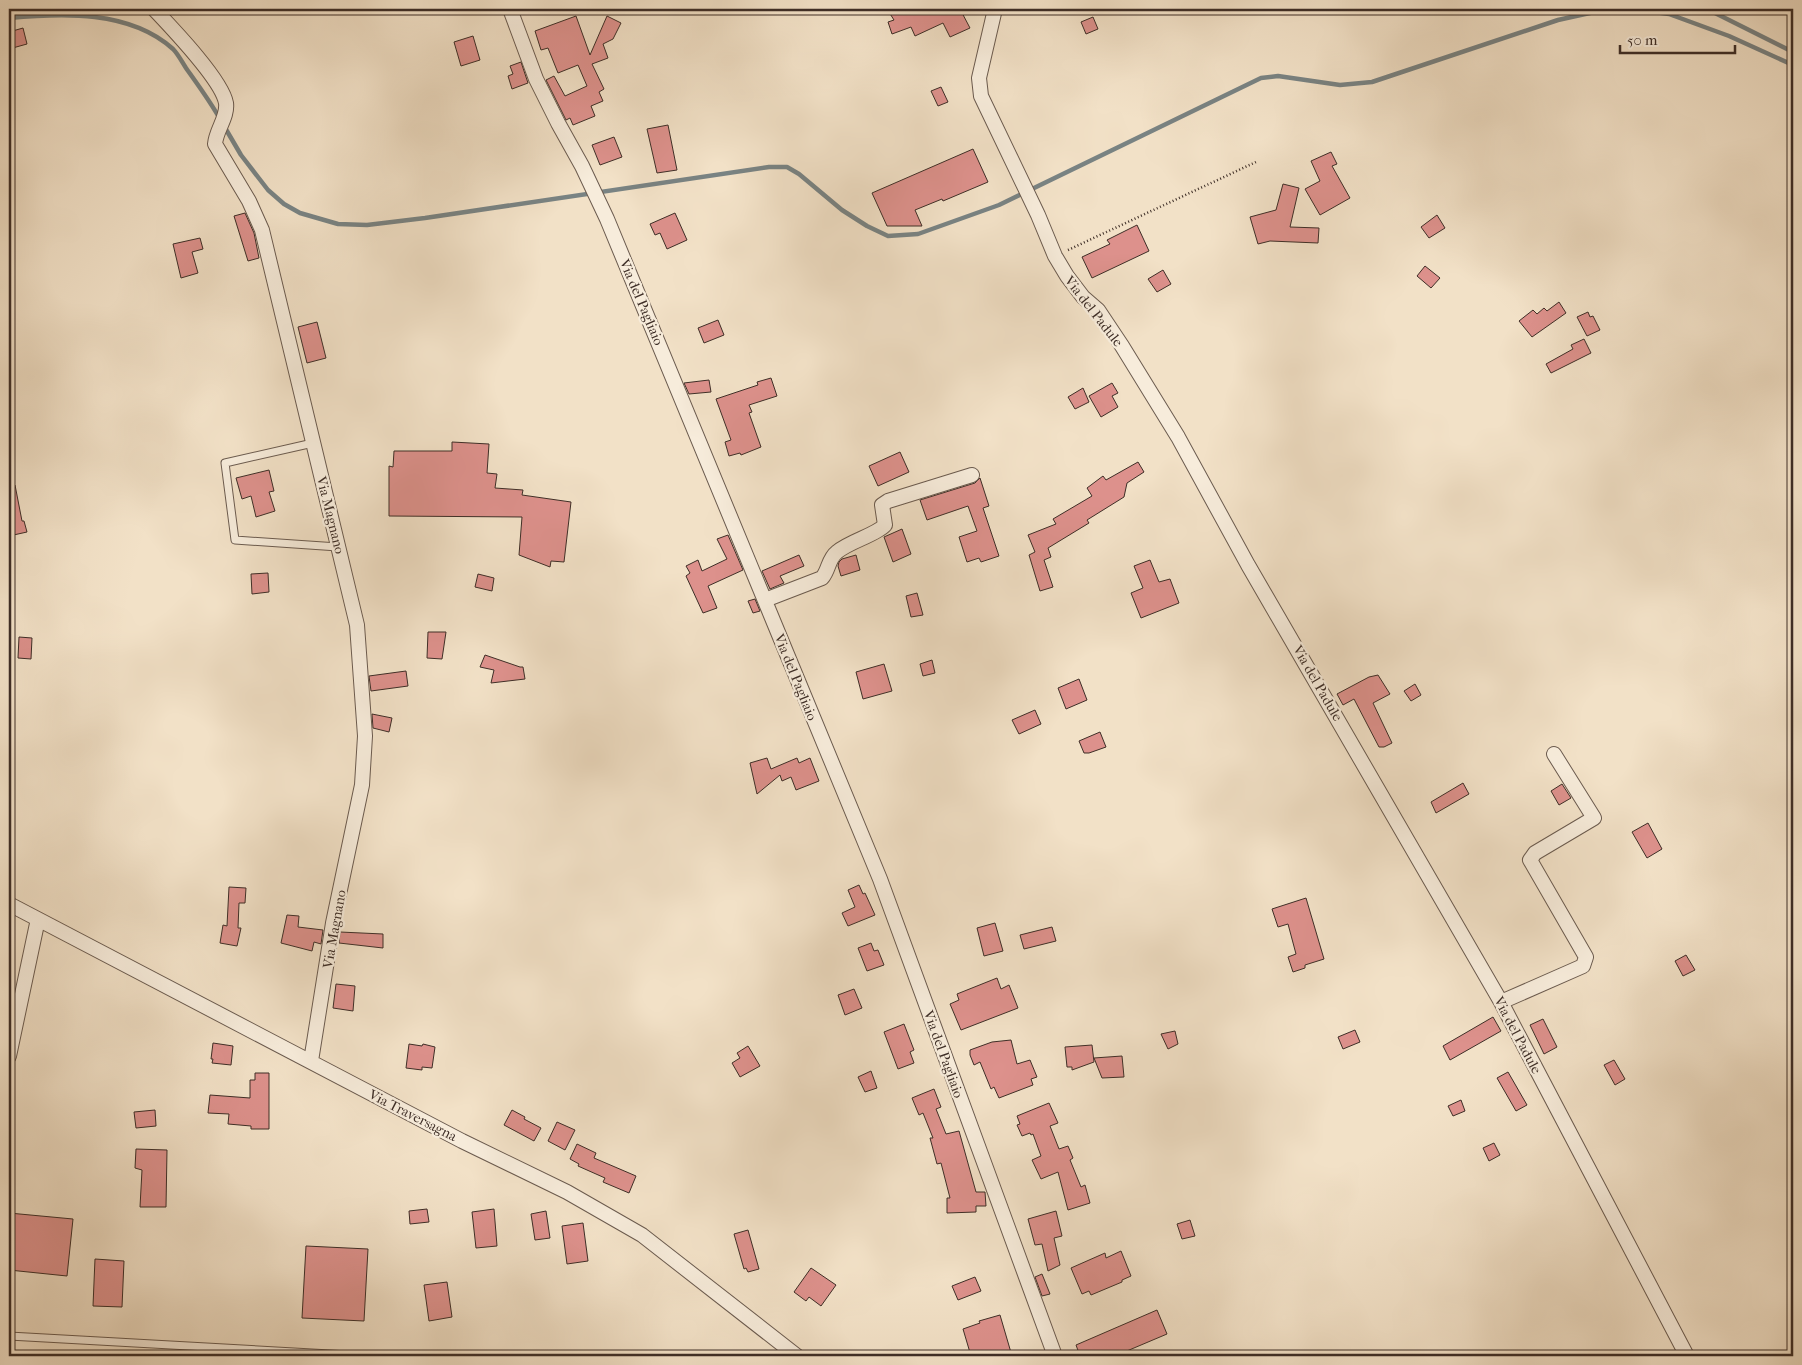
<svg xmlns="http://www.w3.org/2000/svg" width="1802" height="1365" font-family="'IM FELL French Canon',serif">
<rect width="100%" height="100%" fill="#f2e1c7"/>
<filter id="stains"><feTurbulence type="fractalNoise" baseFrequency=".004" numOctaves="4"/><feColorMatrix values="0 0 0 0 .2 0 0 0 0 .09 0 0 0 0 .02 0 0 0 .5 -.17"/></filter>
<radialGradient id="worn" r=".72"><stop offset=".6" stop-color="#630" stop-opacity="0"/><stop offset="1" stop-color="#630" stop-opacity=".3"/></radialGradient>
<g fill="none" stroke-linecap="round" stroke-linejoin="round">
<path stroke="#798383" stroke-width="4.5" d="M1707 9 1793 52
M9 18C62 13 130 10 173 49 178 54 182 62 186 68 198 85 210 101 220 119
M224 126 241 155 268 190 284 204 300 213 338 224 367 225 425 218 769 167H787L799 174 842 210 867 226 888 236 918 234 999 205 1261 78 1278 76 1340 85 1372 82 1558 20 1608 9 1640 10 1669 14 1729 36 1793 65"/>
</g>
<path fill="#dd918c" stroke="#3e2e27" d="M887 9H960L970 28 950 37 943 23 915 36 911 27 892 34 888 22 894 20Z
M576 16 590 55 607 16 621 23 613 39 603 44 608 58 592 64 604 89 599 92 603 101 591 106 595 116 573 125 570 118 566 120 546 80 554 76 565 96 587 86 578 65 558 73 548 48 541 50 535 31Z
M1093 17 1098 29 1086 34 1081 22Z
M23 28 27 44 9 49V32Z
M473 36 480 60 461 66 454 42Z
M521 62 528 83 512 89 508 76 513 74 510 66Z
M941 87 948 102 938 106 931 91Z
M668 125 677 170 657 173 647 129Z
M614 137 622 157 600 165 592 145Z
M973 149 988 182 943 201 942 199 915 210 922 226H887L872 193Z
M1331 152 1337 164 1332 166 1350 198 1320 215 1305 189 1320 181 1311 161Z
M1283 184 1299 188 1290 227 1319 228 1318 243 1270 241 1258 244 1250 217 1276 210Z
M245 213 254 233 259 258 248 261 234 216Z
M675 213 687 240 667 249 660 233 655 235 650 224Z
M1437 215 1445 228 1429 238 1421 227Z
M1137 225 1149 251 1092 278 1082 257 1110 244 1107 240Z
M200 238 203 249 192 252 198 273 181 278 173 244Z
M1425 266 1440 278 1431 288 1417 276Z
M1163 270 1171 284 1157 292 1148 279Z
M1559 302 1566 313 1532 337 1519 321 1533 310 1537 314 1544 308 1547 311Z
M1588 312 1590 317 1593 316 1600 330 1587 336 1577 317Z
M718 320 724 335 704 343 698 328Z
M317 322 326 358 307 363 298 327Z
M1584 339 1591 353 1551 373 1546 364 1573 349 1571 345Z
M771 378 777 396 749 405 752 412 749 413 761 447 741 455 740 453 729 456 725 442 731 440 716 399 758 385 757 382Z
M709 380 711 392 689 394 684 383Z
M1112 383 1118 393 1112 396 1118 407 1101 417 1089 396Z
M1083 388 1089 402 1075 409 1068 397Z
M452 442 489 444 487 473 497 474 495 488 523 490 522 495 571 502 564 562 551 561 550 567 519 555 522 517 389 516V466L393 467 394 451H452Z
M900 452 909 472 878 486 869 466Z
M1138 462 1144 472 1127 483 1124 497 1087 520 1089 523 1048 548 1051 557 1044 560 1053 587 1040 591 1029 555 1035 552 1028 535 1056 524 1053 519 1092 496 1087 488 1103 476 1106 480Z
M269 470 274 491 269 492 275 511 256 517 251 496 242 499 236 478Z
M980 478 989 506 983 508 999 556 981 562 979 558 967 562 959 537 977 531 968 506 927 520 920 500 975 483Z
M15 485 22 521H24L27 532 9 536V486Z
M902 529 911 554 893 562 884 537Z
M728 535 743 570 708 586 717 608 703 613 686 576 690 573 686 566 698 560 702 571 727 559 717 539Z
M799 555 804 566 780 576 784 583 770 589 762 571Z
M856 555 860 570 841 576 838 566 839 562 842 559Z
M1150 560 1159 582 1170 579 1179 603 1141 618 1131 593 1143 588 1134 566Z
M268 573 269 592 252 594 251 574Z
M478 574 494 578 492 591 475 587Z
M917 593 923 615 911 617 906 596Z
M755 599 760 611 753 613 748 601Z
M428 632H446L442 659 427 658Z
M19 637 32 638 31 659 18 658Z
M485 655 520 667H523L525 679 491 683 494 670 480 667Z
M932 660 935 673 923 676 920 664Z
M884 664 892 691 863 699 856 672Z
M406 671 408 686 371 691 369 676Z
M1378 675 1390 694 1373 703 1392 743 1384 747H1379L1354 699 1343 705 1337 694 1369 677Z
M1079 679 1087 700 1066 709 1058 688Z
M1415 684 1421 695 1411 701 1404 691Z
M1035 710 1041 724 1019 734 1012 720Z
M372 714 392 718 389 732 373 728Z
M1100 732 1106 747 1089 753H1084L1079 741Z
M767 758 771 769 797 758 799 763 810 758 819 781 796 790 791 777 782 781 780 775 757 794 750 763Z
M1463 783 1469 794 1436 813 1431 802Z
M1562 784 1571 798 1559 805 1551 791Z
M1648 823 1662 849 1647 858 1632 832Z
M859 885 863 894 865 893 875 915 848 926 842 913 855 907 848 890Z
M229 887 246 888 245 903H239L238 928H241L237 946 220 943 223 925 227 926Z
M1306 898 1324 959 1305 965V968L1293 972 1288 957 1296 954 1288 924 1278 927 1272 909Z
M287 915 299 916 298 927 323 930 321 944 314 942 312 951 281 943Z
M995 923 1003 951 984 956 977 928Z
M1052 927 1056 941 1024 949 1020 935Z
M340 932 383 934V948L339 943Z
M871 943 874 951 878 950 884 965 867 971 858 948Z
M1686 955 1695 970 1683 976 1675 961Z
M997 978 1001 989 1009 985 1018 1008 961 1030 950 1004 959 1000 957 994Z
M336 984 355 986 353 1011 333 1008Z
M854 989 862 1008 845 1015 838 995Z
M1493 1017 1501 1031 1450 1060 1443 1046Z
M1543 1019 1557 1047 1544 1054 1530 1025Z
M904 1024 914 1050 910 1052 914 1063 898 1069 884 1032Z
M1355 1030 1360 1042 1343 1049 1338 1037Z
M1175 1031 1178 1044 1168 1049 1161 1034Z
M1011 1040 1017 1064 1030 1060 1037 1077 1031 1079 1033 1085 999 1098 994 1087 991 1089 980 1062 974 1065 970 1055V1050L992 1042Z
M213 1043 233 1046 231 1065 212 1063 213 1059H211Z
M409 1044 422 1046 423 1044 435 1047 432 1068 422 1067V1070L406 1068Z
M1092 1045 1094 1062 1072 1070V1067H1067L1065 1047Z
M748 1046 760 1066 740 1077 732 1063 740 1058 737 1053Z
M1122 1056 1124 1077 1102 1078 1094 1058Z
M1614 1060 1625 1079 1615 1085 1604 1065Z
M871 1071 877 1088 865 1092 858 1077Z
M1508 1072 1527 1105 1516 1111 1497 1078Z
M255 1073H269V1129H251V1126L228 1124 229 1114 208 1113 210 1095 250 1098V1080H255Z
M934 1089 941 1107 936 1109 946 1134 959 1131 976 1192H985L986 1206H976V1212L947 1213V1198H950L941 1163 937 1164 930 1138H933L923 1113 919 1115 912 1098Z
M1461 1100 1465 1111 1453 1116 1448 1106Z
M1049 1103 1058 1123 1050 1126 1059 1149 1068 1146 1073 1158 1070 1160 1081 1187 1085 1185 1090 1203 1068 1210 1058 1172 1041 1179 1032 1160 1041 1156 1033 1134 1031 1135 1030 1133 1022 1136 1017 1125 1020 1124 1017 1116Z
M155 1110 156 1126 136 1128 134 1112Z
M512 1110 525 1117 524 1119 541 1128 534 1141 504 1125Z
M557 1122 575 1130 565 1150 548 1141Z
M1494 1143 1500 1155 1489 1161 1483 1148Z
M577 1144 596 1153 594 1158 636 1176 629 1193 603 1182 605 1178 578 1166 579 1164 570 1159Z
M136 1149 167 1150 166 1207H140L142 1170 135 1168Z
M427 1209 429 1222 410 1224 409 1211Z
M494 1209 497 1246 476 1248 472 1212Z
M546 1211 550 1238 535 1240 531 1214Z
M1056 1211 1062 1236 1054 1238 1060 1265 1048 1271 1042 1244 1035 1245 1028 1219Z
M9 1213 73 1219 67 1276 9 1270Z
M1190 1220 1195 1236 1182 1239 1177 1224Z
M583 1223 588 1261 567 1264 562 1226Z
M748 1230 759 1269 748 1272 746 1268 744 1269 734 1234Z
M306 1246 368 1249 364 1321 302 1318Z
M1121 1251 1131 1276 1122 1280V1282L1091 1295 1089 1291 1082 1294 1071 1268 1105 1253 1106 1258Z
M95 1259 124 1261 122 1307 93 1306Z
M811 1268 836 1285 821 1306 809 1297 806 1301 794 1292Z
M1042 1274 1050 1294 1042 1296 1035 1277Z
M975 1277 981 1291 958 1300 952 1286Z
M447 1282 452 1317 429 1321 424 1285Z
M1157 1310 1167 1334 1115 1356H1080L1076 1345Z
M1000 1315 1012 1356H971L963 1329 980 1323 979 1321Z"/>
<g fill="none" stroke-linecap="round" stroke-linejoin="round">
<g stroke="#6b5b4f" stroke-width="9">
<path id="lane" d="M313 443 225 463 235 540 338 547
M9 1336 366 1356"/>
</g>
<g stroke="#6b5b4f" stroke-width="16">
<path id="street" d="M154 9C172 28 222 80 226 103 228 117 216 130 215 144L249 201 262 230 357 625 365 736 362 785 333 923 311 1061
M510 9 536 79 558 123 582 166 607 219 880 879 1055 1356
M995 9 979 78 981 96 1038 215 1055 256 1067 276 1083 297 1098 310 1122 346 1178 437 1248 565 1501 1002 1687 1356
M765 600 822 578C829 570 828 559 837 552 850 541 876 535 885 525L882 505 888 501 972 475
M9 904 462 1141 567 1192 642 1235 797 1356
M1501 1002 1583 966 1586 957 1530 860 1535 853 1594 818 1554 754
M9 1056 38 919"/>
</g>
<path stroke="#3e2e27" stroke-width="2.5" stroke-dasharray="1 2.5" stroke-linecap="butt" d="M1068 250 1256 162"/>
<use href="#lane" stroke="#f7ecdb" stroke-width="7"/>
<use href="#street" stroke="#f7ecdb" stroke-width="14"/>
</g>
<g text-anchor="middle" stroke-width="4.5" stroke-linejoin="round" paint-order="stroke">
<g font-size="14" fill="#3e2e27" stroke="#f7ecdb">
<text transform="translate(642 302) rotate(67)" y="5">Via del Pagliaio</text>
<text transform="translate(1094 311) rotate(52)" y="5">Via del Padule</text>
<text transform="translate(331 515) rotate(76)" y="5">Via Magnano</text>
<text transform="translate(796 677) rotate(68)" y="5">Via del Pagliaio</text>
<text transform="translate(1318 683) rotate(60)" y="5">Via del Padule</text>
<text transform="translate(334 929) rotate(-80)" y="5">Via Magnano</text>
<text transform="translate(1518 1035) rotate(62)" y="5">Via del Padule</text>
<text transform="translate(944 1054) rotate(70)" y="5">Via del Pagliaio</text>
<text transform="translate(413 1115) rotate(27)" y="5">Via Traversagna</text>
</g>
</g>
<rect width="1802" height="1365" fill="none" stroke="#f2e1c7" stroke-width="30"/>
<rect x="10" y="10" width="1782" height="1345" fill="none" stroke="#3e2e27" stroke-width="2.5"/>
<rect x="15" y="15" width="1772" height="1335" fill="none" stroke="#3e2e27"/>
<path d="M1620 45v8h115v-8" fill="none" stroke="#3e2e27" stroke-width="2.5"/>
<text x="1627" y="45" font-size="15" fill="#3e2e27" stroke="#f7ecdb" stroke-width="4" paint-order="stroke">50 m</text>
<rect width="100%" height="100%" filter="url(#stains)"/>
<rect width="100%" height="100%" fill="url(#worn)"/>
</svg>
